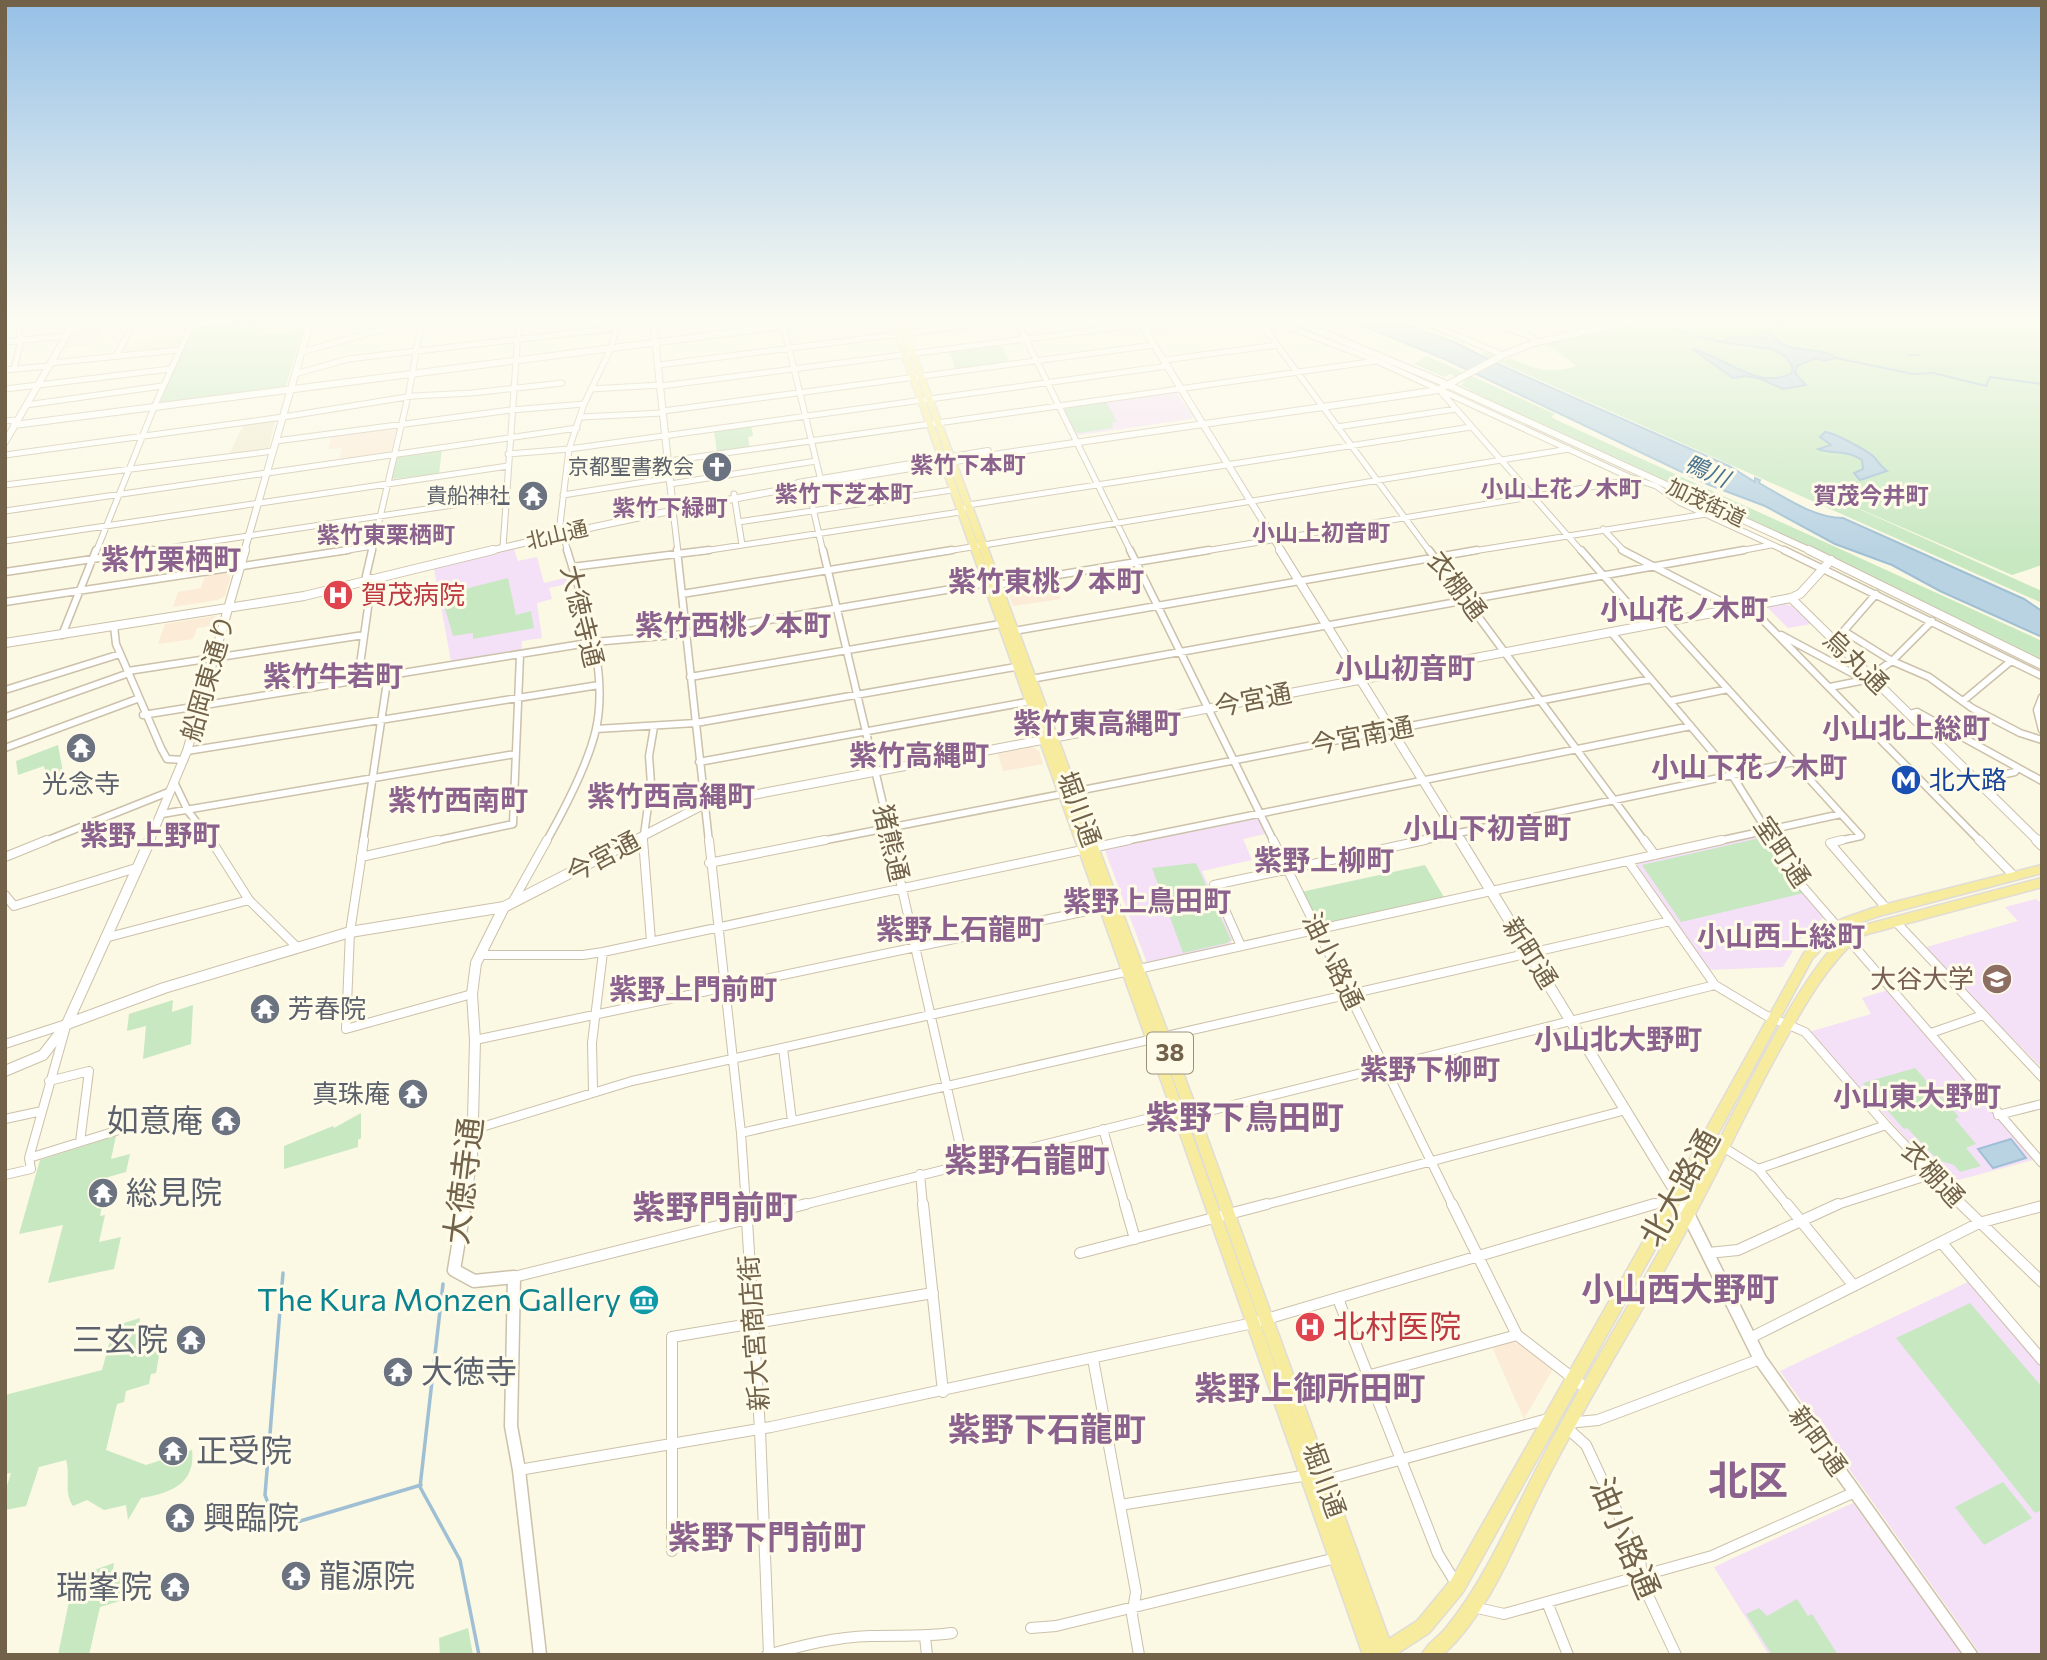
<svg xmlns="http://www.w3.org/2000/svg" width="2047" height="1660" font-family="Commissioner,'Noto Sans JP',sans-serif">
<rect width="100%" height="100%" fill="#fbf8e3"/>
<path fill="#f2ebd2" d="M184 336 178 347 174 349 122 353 127 344 148 342 150 338Z
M273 420 275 421 268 450 229 454 244 424Z"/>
<path fill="#fbebd7" d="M394 427 397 429 392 451 388 453 339 460 342 448 328 449 332 436Z
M229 570 232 571 225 596 217 600 173 607 178 592 201 588 206 573Z
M1053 579 1061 599 1013 606 1006 587Z
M215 616 219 618 217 625 197 628 193 639 158 644 165 624Z
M1032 747 1039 751 1043 764 1003 771 998 754Z
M1512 1342 1522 1344 1553 1369 1524 1419 1492 1347Z"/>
<path fill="#eae7de" d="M104 327 94 345 64 348 74 330Z"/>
<path fill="#f4e0f7" d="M1176 392 1193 416 1191 419 1080 435 1076 434 1064 409Z
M514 549 518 561 537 557 544 583 573 576 574 582 549 588 552 599 537 603 542 638 522 641 521 652 451 661 434 569Z
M1785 604 1792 606 1811 624 1788 628 1767 607Z
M1254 817 1259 819 1265 834 1243 839 1252 860 1202 871 1233 939 1230 944 1147 963 1104 848Z
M1763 834 1768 836 1825 916 1800 939 1783 967 1709 970 1637 865 1640 861Z
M2036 899 2042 904V1068L1923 948 2018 921 2005 907Z
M1888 990 2033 1160 1947 1183 1809 1032 1871 1014 1862 998Z
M1968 1282 2042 1367V1655H1981L1780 1371Z
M1853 1503 1946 1631 1963 1655H1769L1714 1567Z"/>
<path fill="#c8e8c2" d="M261 319 256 336 302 331 286 386 158 403 191 328Z
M1661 319H2042V565L2012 575 1825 494 2042 591V603L1481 354 1485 352 1505 360 1510 358C1537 369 1548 375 1577 366L1546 344Z
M1001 344 1010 363 956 371 949 350Z
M1427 356 1555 414 1551 417 1563 423 2042 641V660L1833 558 1490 401 1461 385 1465 382 1450 374 1444 377 1414 364Z
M1106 401 1117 422 1112 423 1113 428 1079 433 1075 431 1065 411 1066 407Z
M751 425 753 436 748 437 750 449 717 453 714 431Z
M442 449 439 474 392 479 397 457 400 455Z
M508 578 516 615 531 611 534 628 473 639V633L453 636 443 602H455L453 592Z
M58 745 63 772 47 778 44 766 18 775 16 761Z
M1764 837 1804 893 1681 922 1642 865Z
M1196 863 1231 940 1227 943 1183 953 1152 868Z
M1425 865 1445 899 1318 927 1301 892Z
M173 1000 172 1012 193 1005 191 1044 143 1059 146 1026 127 1031 129 1014Z
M1915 1068 1959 1117 1955 1119 1976 1144 1966 1148 1981 1166 1960 1172 1954 1165 1938 1160 1907 1128 1904 1129 1863 1083Z
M361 1113V1138L358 1140V1147L284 1169V1146L333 1126 334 1128Z
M116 1136 111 1159 130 1154 126 1172 108 1177 100 1216 105 1215 99 1242 121 1237 114 1269 48 1283 63 1225 19 1234 40 1160Z
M1970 1303 2042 1387V1510L2035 1513 1896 1338Z
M140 1318 137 1343 150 1340V1347L161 1344 156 1373 151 1374 149 1384 126 1391 124 1402 117 1404 106 1450 146 1465 192 1450C196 1484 170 1493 141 1498L128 1520 126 1505 104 1510 87 1500 73 1506C63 1492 71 1476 66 1460L39 1467 26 1506 5 1510V1492L11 1473 5 1474V1395L102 1370 114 1326Z
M2003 1482 2032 1518 1984 1545 1955 1507Z
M114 1563 112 1578 132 1572 126 1599 100 1607 89 1655H58L74 1577Z
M1797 1599 1808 1616 1812 1614 1838 1655H1772L1746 1614 1759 1608 1767 1616Z
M468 1628 473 1655H440L439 1638Z"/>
<path fill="#b9d3e3" stroke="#9fbfd5" stroke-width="2" d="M1346 319H1389L1454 342 1498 364 1729 466 1755 482V478L1760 480 1759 483C1784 497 1814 518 1843 518L2024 599 2042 611V637L1940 591 1892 565 1835 544 1765 506 1707 484 1447 360Z
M1758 330C1773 331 1775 342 1787 346 1801 351 1826 349 1836 358L1824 361 1816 358 1797 366 1795 373 1806 385 1783 389 1761 379 1746 376 1733 378 1692 349C1723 355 1759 392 1792 373V366L1785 356 1772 349 1721 342 1733 337 1766 338Z
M1825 432C1833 432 1868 451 1874 457 1877 460 1879 465 1887 471L1860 480 1854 473 1863 469 1862 460C1846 449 1833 455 1818 449L1831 445 1820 437Z
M2011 1139 2026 1158 1993 1168 1978 1149Z"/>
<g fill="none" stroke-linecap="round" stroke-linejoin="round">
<path stroke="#9fbfd5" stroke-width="2" d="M1675 329 1684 333
M1692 336 1720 341
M1909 355H1919
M1836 358 1913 374 1933 373 1986 386 1990 377 2042 384"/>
<path stroke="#9fbfd5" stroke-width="3.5" d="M283 1273 265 1495C270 1511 280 1519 297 1522L421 1485
M443 1284 420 1487 460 1560 479 1655"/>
<g stroke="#ccc1aa" stroke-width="7">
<path id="minor-far3" d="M782 319 822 485
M1016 319 1131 552
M1258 319 1430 552
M1268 319 1377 361 1629 477 1656 486 1679 502 1788 552
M1418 319 1503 355
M1487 319 1533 338
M654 320 666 319
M5 325 18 324
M191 325 250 319
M1144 328 1215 319
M366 333 369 319
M5 342 65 336
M302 352 419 319
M116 356 136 319
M1164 360 1277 345
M50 363 179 350
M659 365 1017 319
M14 369 21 341 18 324 21 319
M5 370 48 366
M295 374 348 359 616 328
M661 386 1142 324
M5 389 170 369
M591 389 660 385
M1442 393 1582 552
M26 405 162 386
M663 411 1154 345
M581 417 663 413
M5 421 16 420
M1337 427 1456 409
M276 441 511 410 584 404
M508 454 569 449 1168 366
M5 455 283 417 413 396 472 393 562 383
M669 461 1376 361
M807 482 823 552
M670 484 816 461
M5 485 273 451
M734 494 742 545
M563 495 670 478
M533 500 535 495
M673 510 678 552
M5 511 577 428
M738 522 952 490
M1603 529 1625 552
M5 541 508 466
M503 547 519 319
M96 552 155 405 194 319
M141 552 506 497
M336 552 373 546
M372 552 409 392 422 319
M568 552 560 524 569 449 584 404 611 348 616 328 615 319
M697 552 960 512 968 505 1471 427
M941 552 1569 449
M1199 552 1638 479
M1467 552 1706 514
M1734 552 1771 545"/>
</g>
<g stroke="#ccc1aa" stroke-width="9">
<path id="minor-far2" d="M677 550 709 842
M823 550 892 842
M1130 550 1274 842
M1429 550 1645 842
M1581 550 1647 625
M1622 550 1734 608
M1784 550 2042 676
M572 567 709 550
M5 572 153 550
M682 594 952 550
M5 602 348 550
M1749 606 1981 842
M1666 621 1861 836 1834 842
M114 626 116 644 161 748 167 759 184 760
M1014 631 1477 550
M1844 631 1892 661 1932 621
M1611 632 1732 775 1774 842
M62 635 96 550
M1781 635 1865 680 1892 661 1929 677 1972 708 2020 733 2042 740
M1835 641 1876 594
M128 671 364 635
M690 677 1006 623
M358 679 372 579 366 576 372 550
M1031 679 1744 550
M1830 687 1865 680
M5 690 120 654
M2042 697 2037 710 2042 730
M1670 701 1728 689
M1963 701 2011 661
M1909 714 1917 712 2042 781
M143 715 594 642 686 634 987 583 997 585 1209 550
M5 717 129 673
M596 729 696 723 1021 666
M5 748 137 699
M187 751 599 685
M699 762 1032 701
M1977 780 2015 772 2017 768
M175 784 188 811 212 842
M162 814 515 754
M43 842 171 791
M363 842 388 675
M430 842 513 824 520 655
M546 842C564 810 588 765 596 729 609 669 584 606 567 550
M643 842 651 784 649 756 654 727
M816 842 1651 679
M1120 842 1691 726
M1416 842 1794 762
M1714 842 1841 814"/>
</g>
<g stroke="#ccc1aa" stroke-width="10">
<path id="minor-far1" d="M211 840 249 900 297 947
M364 840 350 932 346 1029 472 994
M643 840 651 941
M709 840 741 1133 746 1206
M891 840 964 1163
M1273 840 1453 1206
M1644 840 1655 855
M1772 840 1797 880 2042 1163
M1842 840 1830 843 1887 909
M1979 840 2014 876
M5 857 47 840
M361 857 438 840
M1628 861 1715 985 1765 1015 1805 1032 1886 1125 1963 1206
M709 863 825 840
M5 895 14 906 136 868
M513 901 547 840
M1895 921 2042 1077
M105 938 249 900
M1241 946 1214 885 1425 840
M480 955H583L603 952 1129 840
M1931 1033 1983 1015
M475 1040 1106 907
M5 1044 66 1024
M783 1048 792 1121
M49 1081 89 1071 80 1142
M593 1091 592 1043 603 952
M1998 1115 2042 1104
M5 1119 42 1111
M1103 1129 1125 1206
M472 1130 632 1081 1722 840
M741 1133 1670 921
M1723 1147 1758 1169 1788 1206
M29 1158 116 1131
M1758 1169 1886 1125
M920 1174 923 1206
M5 1175 31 1169 29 1158 65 1030
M799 1206 1178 1111 1193 1115 1715 985
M1261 1206 1626 1110
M1648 1206 1671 1199
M1834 1206 1933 1174"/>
</g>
<g stroke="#ccc1aa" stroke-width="12">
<path id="minor" d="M746 1204 760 1430 769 1655
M923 1204 943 1392
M1125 1204 1135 1239
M1452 1204 1517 1335 1587 1389
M1787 1204 1854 1286
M1961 1204 2042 1282
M1941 1242 2042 1360
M1080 1253 1267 1204
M1708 1253 1738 1250 1838 1204
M514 1277 806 1204
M1340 1297V1304L1438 1554 1457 1585
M1750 1338 1979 1223 2042 1206
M1093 1359 1136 1592 1132 1615 1139 1655
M1294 1396 1517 1335
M1568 1423 1598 1420 1760 1359
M1567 1428 1586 1445 1640 1561 1644 1587 1676 1655
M519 1470 771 1427 1253 1323 1654 1204
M1323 1481 1551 1418
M1120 1505 1309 1475
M672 1551V1337L933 1293
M1547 1602 1568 1655
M1473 1607 1504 1614 1712 1556 1855 1492
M1031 1628 1056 1626 1336 1558
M925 1637 927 1655
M767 1655C801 1646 834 1637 870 1636 898 1635 924 1637 952 1633"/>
</g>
<g stroke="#ccc1aa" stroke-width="8">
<path id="tertiary-far3" d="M653 319 673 510
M1138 319 1282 552
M1290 319 1437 380 1813 552
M1557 319 1572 332
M14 425 838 319
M5 442 76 319
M798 483 988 451
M244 552 311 319
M486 552C798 475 1120 438 1438 390L1503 355 1534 343 1639 319"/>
</g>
<g stroke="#ccc1aa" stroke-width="10">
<path id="tertiary-far2" d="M1280 550 1461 842
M1809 550 2042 665
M1791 598 2039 842
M5 643 304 596 493 550
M149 842 187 751 245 550
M631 842 705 804 1791 598 1800 594 1831 560"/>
</g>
<g stroke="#ccc1aa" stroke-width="12">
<path id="tertiary-far1" d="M1460 840 1684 1206
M2037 840 2042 845
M67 1024 150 840
M5 1071 43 1055 67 1024 164 988 350 932 504 907 634 840
M464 1206 472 1159 475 1040 472 994 476 963 504 907"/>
</g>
<g stroke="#ccc1aa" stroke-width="15">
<path id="tertiary" d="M465 1204 454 1270 474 1281 514 1277 511 1426 519 1470 540 1655
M1683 1204 1760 1359 1971 1655"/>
</g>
<g stroke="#e0dcd7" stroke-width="3">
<path id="primary" d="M889 319H895L1017 652 897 319H903L1123 914 1199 1115 1389 1639 1417 1621 1451 1580 1673 1189 1804 953 1833 923 1842 919 1879 906 2042 865V873L1879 916 1850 926 1841 929 1812 959 1683 1199 1463 1592 1429 1633 1395 1655H1363L1172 1111ZM1149 1015 1187 1115 1310 1463Z
M2042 878V887L1860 936C1827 965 1805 1004 1784 1042 1752 1099 1725 1158 1694 1216 1647 1305 1593 1389 1547 1479 1516 1539 1493 1608 1443 1655H1422C1426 1644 1439 1637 1446 1628 1462 1608 1475 1588 1487 1566 1511 1523 1531 1477 1555 1434 1596 1358 1642 1285 1683 1209 1706 1169 1725 1127 1747 1087 1767 1049 1820 944 1857 927Z"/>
</g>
<use href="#minor-far3" stroke="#fff" stroke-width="5"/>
<use href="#minor-far2" stroke="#fff" stroke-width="6"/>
<use href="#minor-far1" stroke="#fff" stroke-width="8"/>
<use href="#minor" stroke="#fff" stroke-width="10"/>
<use href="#tertiary-far3" stroke="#fff" stroke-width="6"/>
<use href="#tertiary-far2" stroke="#fff" stroke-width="8"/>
<use href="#tertiary-far1" stroke="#fff" stroke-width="10"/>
<use href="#tertiary" stroke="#fff" stroke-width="12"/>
<use href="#primary" fill="#f7ec9e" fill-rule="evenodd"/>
</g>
<linearGradient id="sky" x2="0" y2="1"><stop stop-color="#95c0e6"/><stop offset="0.58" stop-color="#fdfcf2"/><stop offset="1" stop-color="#fdfcf2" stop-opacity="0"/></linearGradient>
<rect width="2047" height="551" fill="url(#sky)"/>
<defs>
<g id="church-disc" transform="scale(1.575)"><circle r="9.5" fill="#6b7280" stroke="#fefbe9"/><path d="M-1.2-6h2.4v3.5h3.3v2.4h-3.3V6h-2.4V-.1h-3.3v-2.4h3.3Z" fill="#fff"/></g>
<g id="temple-disc" transform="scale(1.575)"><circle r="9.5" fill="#6b7280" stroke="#fefbe9"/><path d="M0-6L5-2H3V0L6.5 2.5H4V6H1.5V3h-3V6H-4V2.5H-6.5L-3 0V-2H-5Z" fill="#fff"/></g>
<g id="hospital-disc" transform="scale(1.575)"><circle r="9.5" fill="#e0444e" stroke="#fefbe9"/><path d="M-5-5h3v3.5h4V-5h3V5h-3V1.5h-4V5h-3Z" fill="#fff"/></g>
<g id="metro-disc" transform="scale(1.575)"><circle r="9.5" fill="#1a4fb4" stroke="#fefbe9"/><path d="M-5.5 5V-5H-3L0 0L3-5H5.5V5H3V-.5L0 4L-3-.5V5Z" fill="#fff"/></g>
<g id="university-disc" transform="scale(1.575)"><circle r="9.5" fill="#8d6e63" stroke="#fefbe9"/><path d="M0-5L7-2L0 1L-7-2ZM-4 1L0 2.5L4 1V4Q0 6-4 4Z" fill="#fff"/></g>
<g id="museum-disc" transform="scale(1.575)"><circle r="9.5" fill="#0f9aa8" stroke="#fefbe9"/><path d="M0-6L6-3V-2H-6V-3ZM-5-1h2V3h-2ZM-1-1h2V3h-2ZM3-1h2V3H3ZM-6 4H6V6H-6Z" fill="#fff"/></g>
</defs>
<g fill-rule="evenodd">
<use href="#church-disc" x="717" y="467"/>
<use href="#temple-disc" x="533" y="496"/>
<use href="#hospital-disc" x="338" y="595"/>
<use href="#temple-disc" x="81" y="748"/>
<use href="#metro-disc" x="1906" y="780"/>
<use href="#university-disc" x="1997" y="979"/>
<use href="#temple-disc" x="265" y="1009"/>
<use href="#temple-disc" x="413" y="1094"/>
<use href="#temple-disc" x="226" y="1121"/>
<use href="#temple-disc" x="103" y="1193"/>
<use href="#museum-disc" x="644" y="1300"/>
<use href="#hospital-disc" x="1310" y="1327"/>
<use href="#temple-disc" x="191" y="1340"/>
<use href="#temple-disc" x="398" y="1372"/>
<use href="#temple-disc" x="173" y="1451"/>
<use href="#temple-disc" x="180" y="1518"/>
<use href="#temple-disc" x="296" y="1576"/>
<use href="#temple-disc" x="175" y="1587"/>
</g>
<g text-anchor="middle" stroke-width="6" stroke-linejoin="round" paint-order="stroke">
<g font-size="21" fill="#5b616d" stroke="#fefbe9" text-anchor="end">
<text x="694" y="474">京都聖書教会</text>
<text x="510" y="503">貴船神社</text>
</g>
<g font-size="21" fill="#72624a" stroke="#fefbe9">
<text transform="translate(1706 503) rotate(25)" y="7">加茂街道</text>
<text transform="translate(557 535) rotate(-13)" y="7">北山通</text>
</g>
<g font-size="23" font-weight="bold" fill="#8b628e" stroke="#fefbe9">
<text x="968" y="473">紫竹下本町</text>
<text x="1561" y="497">小山上花ノ木町</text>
<text x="844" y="502">紫竹下芝本町</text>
<text x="1871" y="504">賀茂今井町</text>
<text x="670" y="516">紫竹下緑町</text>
<text x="1321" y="541">小山上初音町</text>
<text x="386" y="543">紫竹東栗栖町</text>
</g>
<g font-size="23" font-style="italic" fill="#4b7592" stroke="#fefbe9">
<text transform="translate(1707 471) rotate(24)" y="8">鴨川</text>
</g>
<rect fill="#fefbe9" stroke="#9c907a" stroke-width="2" x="1147" y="1032.5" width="46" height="41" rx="5"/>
<g font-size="24" font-weight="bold" fill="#72624a">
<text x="1170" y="1061">38</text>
</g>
<g font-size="26" fill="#72624a" stroke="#fefbe9">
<text transform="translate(1457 586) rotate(53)" y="9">衣棚通</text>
<text transform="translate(582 616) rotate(76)" y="9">大徳寺通</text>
<text transform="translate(1856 662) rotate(44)" y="9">烏丸通</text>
<text transform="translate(208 678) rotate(-74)" y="9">船岡東通り</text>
<text transform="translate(1253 700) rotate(-11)" y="9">今宮通</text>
<text transform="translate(1362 736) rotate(-11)" y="9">今宮南通</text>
<text transform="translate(1079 809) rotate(70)" y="9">堀川通</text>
<text transform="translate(891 843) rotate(77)" y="9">猪熊通</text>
<text transform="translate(1782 852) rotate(56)" y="9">室町通</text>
<text transform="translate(603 857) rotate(-28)" y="9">今宮通</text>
<text transform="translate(1530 953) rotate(58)" y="9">新町通</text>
<text transform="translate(1333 961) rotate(64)" y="9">油小路通</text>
<text transform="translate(1933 1174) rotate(47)" y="9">衣棚通</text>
<text transform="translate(754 1333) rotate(-94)" y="9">新大宮商店街</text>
<text transform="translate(1818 1441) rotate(54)" y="9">新町通</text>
<text transform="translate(1324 1480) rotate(70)" y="9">堀川通</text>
</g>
<g font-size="26" fill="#be3a42" stroke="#fefbe9" text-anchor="start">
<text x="361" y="604">賀茂病院</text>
</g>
<g font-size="26" fill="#164399" stroke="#fefbe9" text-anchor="start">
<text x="1929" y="789">北大路</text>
</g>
<g font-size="26" fill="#5b616d" stroke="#fefbe9">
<text x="81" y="793">光念寺</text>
<text x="288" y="1018" text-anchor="start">芳春院</text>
<text x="390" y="1103" text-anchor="end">真珠庵</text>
</g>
<g font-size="26" fill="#785e54" stroke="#fefbe9" text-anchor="end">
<text x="1974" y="988">大谷大学</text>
</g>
<g font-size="28" font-weight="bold" fill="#8b628e" stroke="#fefbe9">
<text x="171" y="569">紫竹栗栖町</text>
<text x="1046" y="591">紫竹東桃ノ本町</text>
<text x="1684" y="619">小山花ノ木町</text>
<text x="733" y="635">紫竹西桃ノ本町</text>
<text x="1405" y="678">小山初音町</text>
<text x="333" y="686">紫竹牛若町</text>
<text x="1097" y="733">紫竹東高縄町</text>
<text x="1906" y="738">小山北上総町</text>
<text x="919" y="765">紫竹高縄町</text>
<text x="1749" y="777">小山下花ノ木町</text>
<text x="671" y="806">紫竹西高縄町</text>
<text x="458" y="810">紫竹西南町</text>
<text x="1487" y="838">小山下初音町</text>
<text x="150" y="845">紫野上野町</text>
<text x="1324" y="870">紫野上柳町</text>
<text x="1147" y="911">紫野上鳥田町</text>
<text x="960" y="939">紫野上石龍町</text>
<text x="1781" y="946">小山西上総町</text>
<text x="693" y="999">紫野上門前町</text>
<text x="1618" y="1049">小山北大野町</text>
<text x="1430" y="1079">紫野下柳町</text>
<text x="1917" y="1106">小山東大野町</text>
</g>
<g font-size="32" fill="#5b616d" stroke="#fefbe9" text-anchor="start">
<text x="203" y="1132" text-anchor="end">如意庵</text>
<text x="126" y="1204">総見院</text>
<text x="168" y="1351" text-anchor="end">三玄院</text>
<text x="421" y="1383">大徳寺</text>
<text x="196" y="1462">正受院</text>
<text x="203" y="1529">興臨院</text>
<text x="319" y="1587">龍源院</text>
<text x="152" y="1598" text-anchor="end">瑞峯院</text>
</g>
<g font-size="32" fill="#72624a" stroke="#fefbe9">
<text transform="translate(464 1181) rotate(-83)" y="11">大徳寺通</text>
<text transform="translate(1680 1188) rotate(-61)" y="11">北大路通</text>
<text transform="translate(1625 1538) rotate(67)" y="11">油小路通</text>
</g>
<g font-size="32" fill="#0d838f" stroke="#fefbe9" text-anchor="end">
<text x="621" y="1311">The Kura Monzen Gallery</text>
</g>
<g font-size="32" fill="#be3a42" stroke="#fefbe9" text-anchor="start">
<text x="1333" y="1338">北村医院</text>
</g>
<g font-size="33" font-weight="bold" fill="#8b628e" stroke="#fefbe9">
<text x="1245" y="1129">紫野下鳥田町</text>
<text x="1027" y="1172">紫野石龍町</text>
<text x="715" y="1219">紫野門前町</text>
<text x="1680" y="1301">小山西大野町</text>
<text x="1310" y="1400">紫野上御所田町</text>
<text x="1047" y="1441">紫野下石龍町</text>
<text x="767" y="1549">紫野下門前町</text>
</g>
<g font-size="40" font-weight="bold" fill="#8b628e" stroke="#fefbe9">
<text x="1748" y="1495">北区</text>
</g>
</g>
<rect width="2047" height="1660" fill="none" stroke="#72624a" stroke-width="14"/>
</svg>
